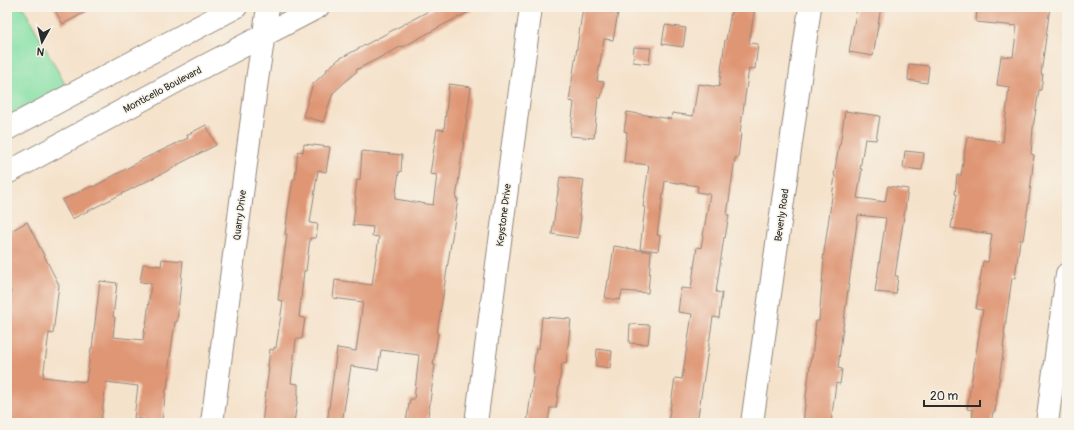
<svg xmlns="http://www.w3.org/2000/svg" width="1074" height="430" font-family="Pangolin,sans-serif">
<rect width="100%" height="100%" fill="#f7f3e8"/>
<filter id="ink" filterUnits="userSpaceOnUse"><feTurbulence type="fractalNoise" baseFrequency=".025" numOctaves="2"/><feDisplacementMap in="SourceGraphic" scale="8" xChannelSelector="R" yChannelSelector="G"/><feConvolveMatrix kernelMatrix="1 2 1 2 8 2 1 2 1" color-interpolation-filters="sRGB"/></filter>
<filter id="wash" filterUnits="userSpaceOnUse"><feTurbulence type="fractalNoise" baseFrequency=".012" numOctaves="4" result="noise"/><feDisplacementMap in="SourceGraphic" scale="16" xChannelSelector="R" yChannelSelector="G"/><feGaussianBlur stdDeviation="0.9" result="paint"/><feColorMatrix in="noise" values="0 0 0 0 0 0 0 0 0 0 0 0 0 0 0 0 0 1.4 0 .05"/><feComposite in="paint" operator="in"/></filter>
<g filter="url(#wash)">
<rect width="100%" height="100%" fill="#f5e2cb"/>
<path fill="#86e0a6" stroke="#588668" d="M7 7H23L66 86 7 117Z"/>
<g id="blocks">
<path fill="#df9674" d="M53 7H95L63 24Z
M436 7H479L443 25 403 47 402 46 356 70 357 71 333 93 323 122 303 116 313 84 327 71 326 70 339 59Z
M583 7 618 13 613 40 604 39 597 81 604 82 601 98H598L594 138 570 136 574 102 569 101Z
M732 7H755L749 43 758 44 755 69 749 68 740 133H741L738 158H735L727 215H729L725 238 724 237 716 292 722 293 719 318 713 317 697 423H668L675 378 682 379 692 314 678 312 681 288 691 289 697 247 701 248 710 194 697 192 698 186 665 181 657 235 660 236 658 251 640 249 645 207H643L649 165 624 162 627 132 624 131 627 112 671 119 672 113 693 116 698 84 719 87 725 40H726Z
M857 7H881L873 56 849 52Z
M977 7 1018 11 1019 7H1050L1041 74H1043L1041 90H1039L1033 128 1031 154 1034 155 1030 192 1023 240H1020L1015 278H1012L1004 334H1005L1003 347H1004L998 387 995 412H993L991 423 972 421 973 410 967 409 983 310 976 309 979 287 983 261 988 262 992 234 951 228 957 194H955L957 175H961L967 137 1003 142 1009 87 997 85 1001 56 1013 57 1017 26 976 22Z
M665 25 686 28 683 47 662 44Z
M634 47 651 48 649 64 633 62Z
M909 64 929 66 927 83 908 80Z
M449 84 471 87 456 199H458L437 333 438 334 433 365H435L427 423H418L406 421 410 399H414L419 355 381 350 378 370 351 366 342 423H327L337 348 356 351 363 302 333 298 335 280 372 285 379 237 372 236 373 227 353 225 356 197H355L357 180H360L362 151 402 155 401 172H399L395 199 433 205 437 175 430 174 437 129 444 130Z
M845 111 880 116 876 140 865 139 860 169H862L857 198 885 202 888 186 908 189 895 276H898L896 294 875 292 886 218 858 215 842 335 838 368 842 369 840 384 836 383 831 423H803L807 388 811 358H812L816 321H819L824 259H823L835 176 834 175 839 145H840Z
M206 125 216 145 177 165V166L72 219 62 200 92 186 93 187 137 163V162L188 138 187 135Z
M304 144 330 147 326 172 318 170 310 223 318 224 316 238H310L306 271H304L299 317 305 318 302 339H296L291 383 298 384V395L294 423H262L269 367H268L270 349 274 350V347L276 348 283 301 278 300 287 234H285L288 211 293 179H295L298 151 303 152Z
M905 151 924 153 922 170 903 168Z
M560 177 584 180 579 216 581 217 578 238 552 234Z
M27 222 59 285 53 334 49 333 43 377 86 382 91 348H92L100 281 117 283 113 317H115L113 337 143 340 145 327H146L151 283 140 282 143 264 161 266 162 259 183 261 177 322H175L168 372H169L167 389H166L162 422 134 418 138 386 106 382 101 423H7V319L11 292 7 284V233Z
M614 246 651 252 648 293 622 291 620 300 605 298 608 280H609Z
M542 317 571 319 566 364 562 363 556 408H550L548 423H527L534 371H533L536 348H539Z
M630 324 650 325 648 344 629 343Z
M597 349 612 351 610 368 596 366Z"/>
</g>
</g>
<g filter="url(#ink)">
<use href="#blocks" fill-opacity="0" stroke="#90867b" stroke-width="1"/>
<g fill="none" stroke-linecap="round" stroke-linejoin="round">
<g stroke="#90867b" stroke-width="24">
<path id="minor" d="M212 423 257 80 268 7
M476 423 531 7
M752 423 810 7
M1047 423 1067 274"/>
</g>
<g stroke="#90867b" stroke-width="24">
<path id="major" d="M7 129 236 7
M7 173 203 67 318 7"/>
</g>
<use href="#minor" stroke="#fff" stroke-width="22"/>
<use href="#major" stroke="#fff" stroke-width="22"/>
</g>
</g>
<g text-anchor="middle" stroke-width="3" stroke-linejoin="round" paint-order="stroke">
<g font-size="10" fill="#2b2b2b" stroke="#f7f3e8">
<text transform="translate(162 89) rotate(-28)" y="4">Monticello Boulevard</text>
<text transform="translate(239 215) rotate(-83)" y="4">Quarry Drive</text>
<text transform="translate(503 215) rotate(-83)" y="4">Keystone Drive</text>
<text transform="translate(781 215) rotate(-82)" y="4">Beverly Road</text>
</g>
</g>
<rect width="1074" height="430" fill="none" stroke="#f7f3e8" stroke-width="24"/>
<g transform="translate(42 42) rotate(188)" stroke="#f7f3e8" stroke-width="3" paint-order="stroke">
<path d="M0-3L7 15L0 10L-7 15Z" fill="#2b2b2b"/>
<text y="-6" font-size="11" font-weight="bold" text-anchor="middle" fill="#2b2b2b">N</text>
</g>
<path d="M924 400v6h56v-6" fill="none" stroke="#2b2b2b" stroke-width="2"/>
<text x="930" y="400" font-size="12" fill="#2b2b2b" stroke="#f7f3e8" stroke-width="3" paint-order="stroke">20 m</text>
</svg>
